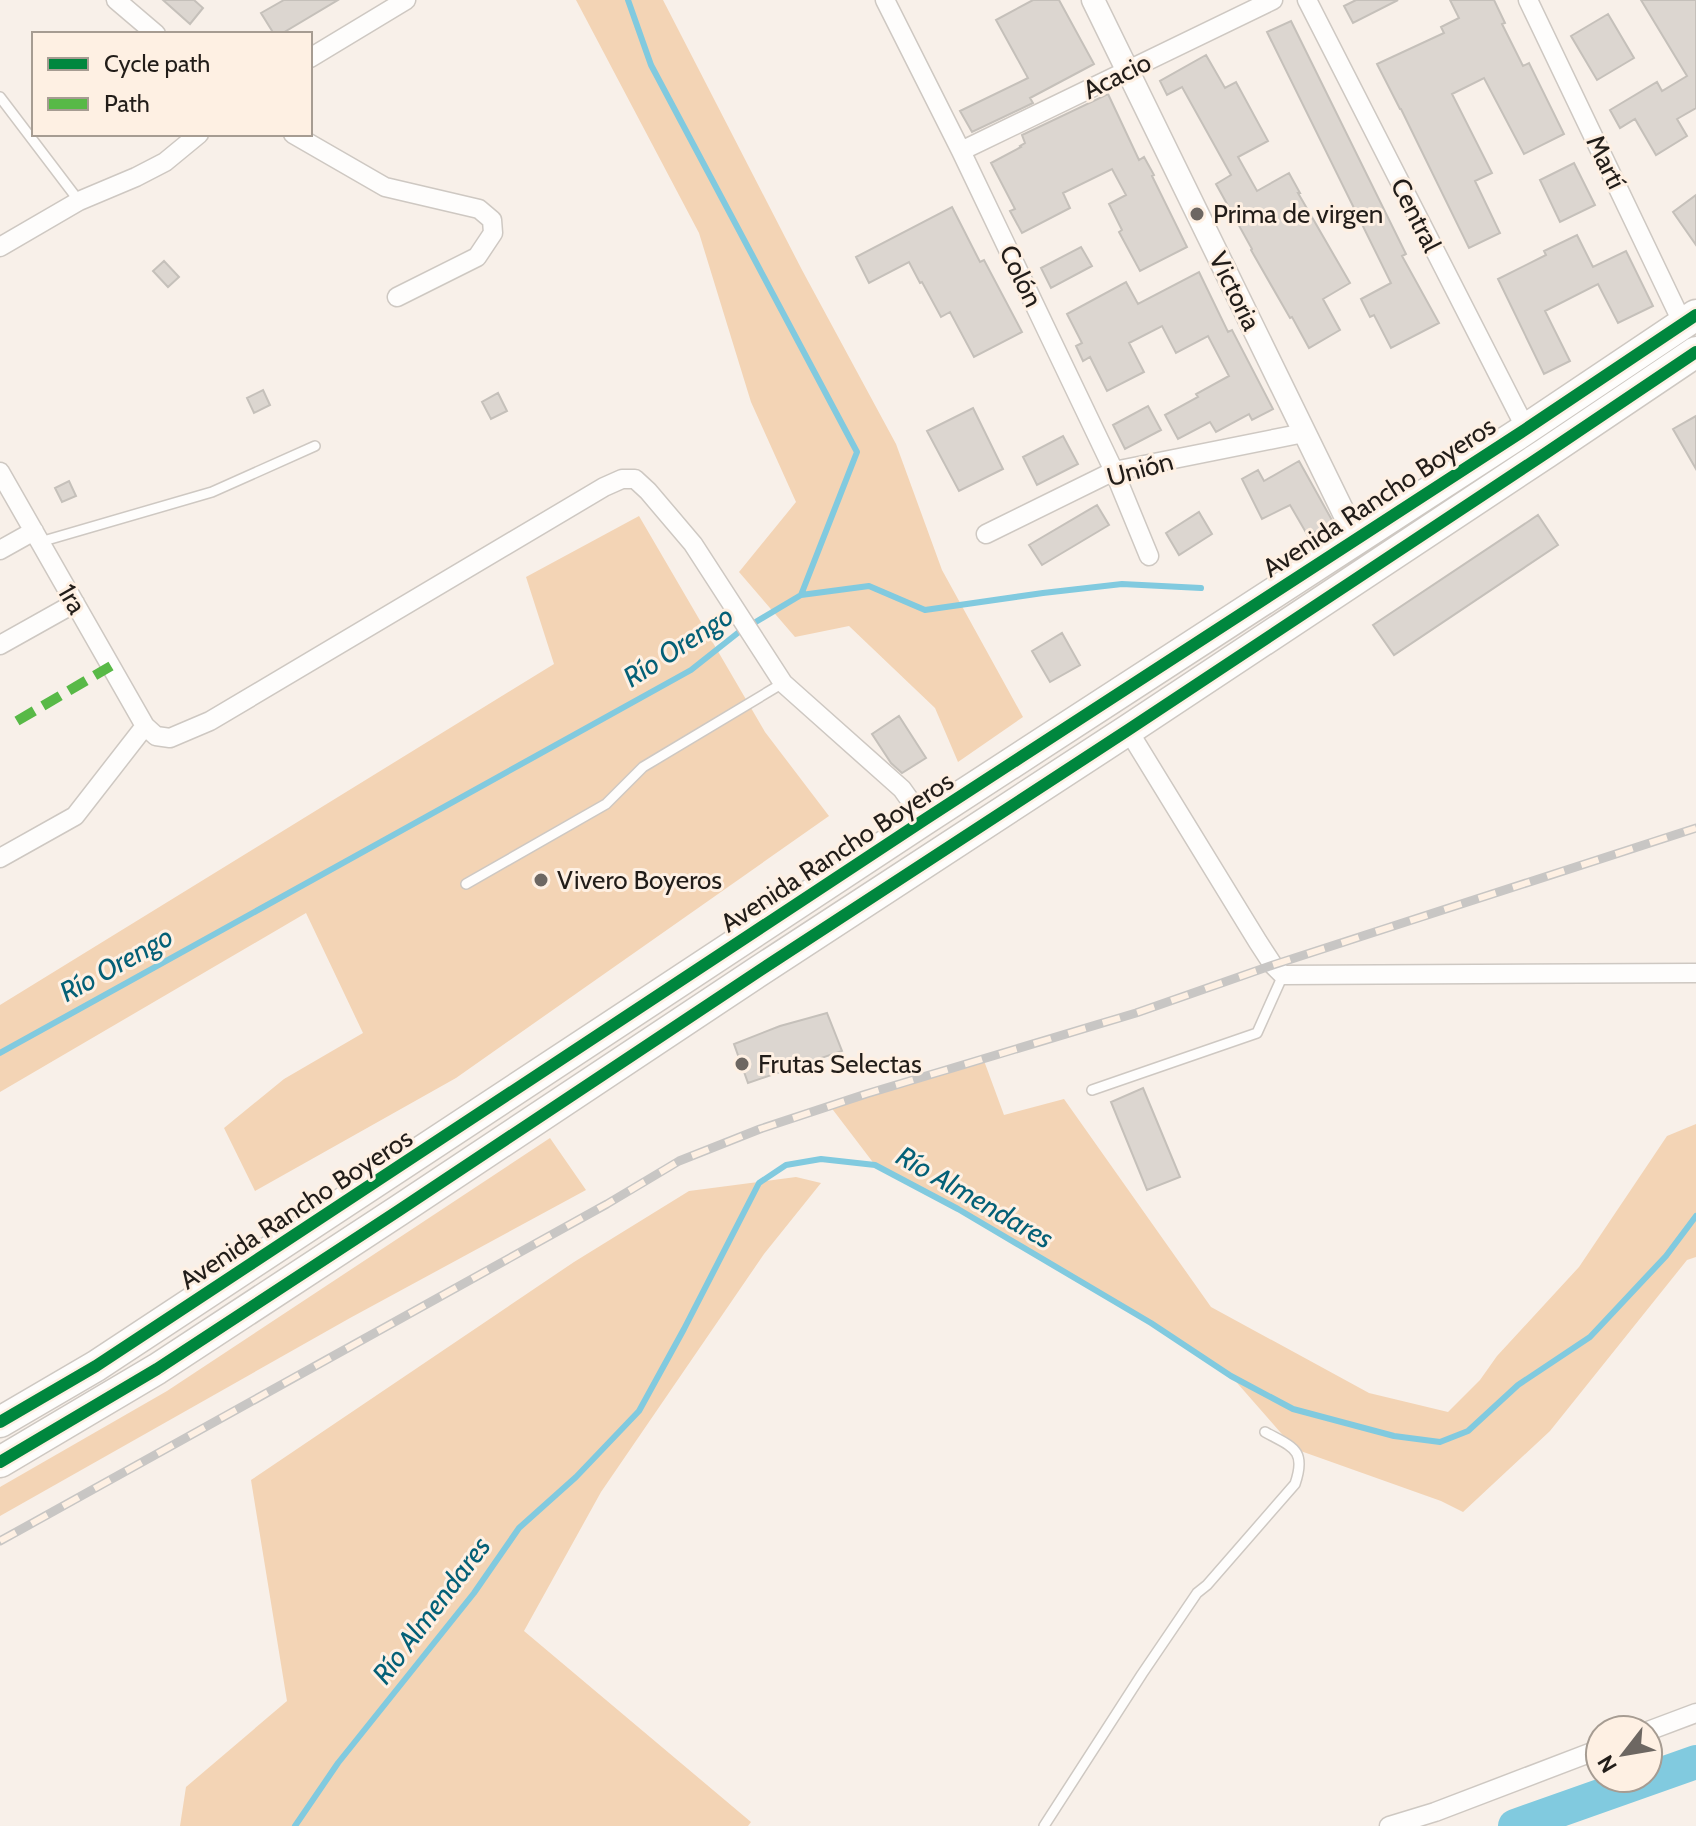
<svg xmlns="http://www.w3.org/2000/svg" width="1696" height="1826" font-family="Cabin,sans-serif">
<rect width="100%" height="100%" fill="#f8f0e9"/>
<path fill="#f3d4b5" d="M576 0H663L802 270 896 444 942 570 1023 717 958 762 935 708 849 626 795 637 739 572 796 502 751 402 699 233Z
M639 516 765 732 829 816 456 1078 255 1191 224 1128 284 1079 363 1033 306 913 0 1092V1005L554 664 526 577Z
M983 1058 1004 1115 1064 1099 1211 1307 1369 1393 1448 1412 1480 1380 1497 1356 1579 1267 1667 1136 1696 1124V1257L1687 1260 1550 1431 1463 1512 1441 1501 1295 1449 1231 1376 1151 1323 958 1209 875 1165 830 1106Z
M550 1138 586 1190 350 1318 0 1516V1487L167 1391Z
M796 1177 821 1183 764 1254 601 1492 524 1631 751 1822 748 1826H180L186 1787 287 1701 251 1480 574 1262 689 1191Z"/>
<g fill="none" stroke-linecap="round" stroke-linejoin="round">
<path stroke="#81cadf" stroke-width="6" d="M801 595 869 586 925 610 1043 593 1122 584 1201 588
M0 1053 691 670 739 632 801 595 857 452 651 65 628 0
M295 1826 338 1763 474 1593 519 1528 576 1477 639 1411 684 1329 759 1183 786 1165 821 1159 875 1165 958 1209 1151 1323 1231 1376 1293 1409 1394 1436 1440 1442 1468 1431 1518 1385 1590 1337 1666 1256 1696 1216"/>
<path stroke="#81cadf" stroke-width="34" d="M1515 1826 1696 1762"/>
</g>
<path fill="#dcd6d0" stroke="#c5c0ba" stroke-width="2" d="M163 0H194L203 8 190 24Z
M284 0H338L281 34H274L261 13Z
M1033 0H1059L1094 64 1030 98 1033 103 972 132 960 111 1028 78 996 20Z
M1356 0H1398L1353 23 1344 6Z
M1450 0H1494L1505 23 1502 24 1523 66 1529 63 1564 134 1524 154 1484 78 1452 94 1492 173 1475 181 1500 233 1469 248 1401 109H1400L1377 64 1444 33 1441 27 1459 18Z
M1641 0H1696V108L1677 119 1687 136 1656 155 1635 119 1620 128 1610 110 1657 82 1662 91 1687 76Z
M1608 14 1634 58 1597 80 1571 36Z
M1291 21 1406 254 1402 256 1439 323 1391 348 1374 315 1370 317 1361 299 1391 283 1267 32Z
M1206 55 1225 88 1236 82 1268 141 1238 157 1257 191 1289 173 1300 193H1298L1350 283 1323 299 1340 330 1309 348 1292 317 1290 318 1251 250 1252 249 1216 184 1231 175 1182 87 1167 95 1160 81Z
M1108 94 1139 160 1144 157 1154 175 1152 176 1187 247 1140 271 1119 232 1122 230 1109 204 1126 195 1112 169 1063 193 1070 208 1022 233 1010 211 1015 209 991 163 1021 147 1020 146 1025 143 1022 135Z
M1574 163 1595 205 1560 222 1540 180Z
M1696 195V245L1673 212Z
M952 207 980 262 984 260 1022 332 974 357 950 312 941 317 922 282 920 283 909 262 869 283 856 257Z
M1577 235 1593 267 1626 251 1653 306 1618 323 1598 284 1545 311 1570 361 1544 374 1498 279 1546 255 1544 251Z
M1081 247 1092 266 1051 288 1041 268Z
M164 261 179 277 168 287 153 271Z
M1199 272 1228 332 1232 330 1273 409 1252 420 1249 414 1216 432 1210 422 1178 439 1165 415 1198 397 1196 394 1229 376 1208 336 1176 353 1162 326 1129 343 1144 372 1107 391 1090 357 1083 361 1076 346 1082 343 1067 314 1126 282 1138 304Z
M263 390 270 405 254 413 247 398Z
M498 393 507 411 491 419 482 402Z
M1148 406 1161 430 1125 449 1113 425Z
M973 408 1003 469 959 491 927 431Z
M1696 416V469L1673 429Z
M1063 436 1078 464 1037 485 1023 457Z
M1299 461 1333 522 1308 536 1290 505 1262 519 1242 479 1258 470 1264 481Z
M69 481 76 496 62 502 55 488Z
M1097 505 1109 525 1042 565 1029 545Z
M1199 512 1212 534 1179 555 1166 533Z
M1538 515 1558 545 1394 655 1373 625Z
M1062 633 1080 665 1050 682 1032 651Z
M899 716 926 758 902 773 891 763 872 734Z
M827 1013 842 1051 748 1083 734 1044 780 1026Z
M1143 1088 1180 1177 1147 1190 1111 1102Z"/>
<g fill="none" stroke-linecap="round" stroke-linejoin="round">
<g stroke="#cec8c2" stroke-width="12">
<path id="service" d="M0 97 79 201
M40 542 212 492 315 446
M466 884 606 804 643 767 783 683
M1092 1090 1257 1033 1283 975
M1044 1826 1142 1674 1197 1593 1207 1585 1295 1484C1307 1449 1292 1447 1265 1432"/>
</g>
<g stroke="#cec8c2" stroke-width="21">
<path id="minor" d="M116 0 156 34
M885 0 961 151 1114 471 1149 556
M1307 0 1526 429
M1528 0 1683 324
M310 58 406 0
M293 134 385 187 479 209 492 220 493 233 477 257 397 297
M961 151 1273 0
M0 247 79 201 136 177 165 162 199 134
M0 472 145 726 156 736 170 738 210 721 604 487 622 479H635L648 491 693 544 783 683 902 789 924 820
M986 534 1114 471 1304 433
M0 550 34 531
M0 645 75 603
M1128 730 1258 942 1273 965 1283 975 1696 973
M0 858 75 816 145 726
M1648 1731 1696 1713
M1389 1826 1435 1812 1600 1749"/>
</g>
<g stroke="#cec8c2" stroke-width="25">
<path id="tertiary" d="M1093 0 1356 538"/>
</g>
<g stroke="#cec8c2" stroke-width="33">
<path id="trunk" d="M0 1422 96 1366 924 820 1526 429 1696 315
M0 1462 157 1369 398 1211 759 971 1128 730 1546 453 1696 352"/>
</g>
<use href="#service" stroke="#fefdfc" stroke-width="9"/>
<use href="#minor" stroke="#fefdfc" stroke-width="18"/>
<use href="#tertiary" stroke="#fefdfc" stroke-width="22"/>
<use href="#trunk" stroke="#fefdfc" stroke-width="30"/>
<g stroke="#c8c6c4" stroke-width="9">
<path id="rail" d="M0 1541 607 1204 679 1161 760 1129 866 1094 1136 1013 1273 965 1696 828"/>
</g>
<use href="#rail" stroke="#fef0e3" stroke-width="6" stroke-dasharray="18" stroke-linecap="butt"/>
<path stroke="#58b947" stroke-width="10" stroke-dasharray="20 10" stroke-linecap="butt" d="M17 721 111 666"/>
<g stroke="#fef0e3" stroke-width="17">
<path id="cycleway" d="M0 1422 96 1366 924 820 1526 429 1696 315
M0 1462 157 1369 398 1211 759 971 1128 730 1546 453 1696 352"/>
</g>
<use href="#cycleway" stroke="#00873e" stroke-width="12"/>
</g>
<g fill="#6d6762" stroke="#fef0e3" stroke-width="3">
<circle cx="1197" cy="214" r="8"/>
<circle cx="541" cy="880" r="8"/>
<circle cx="742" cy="1064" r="8"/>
</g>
<g text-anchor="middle" stroke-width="6" stroke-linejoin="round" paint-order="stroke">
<g font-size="26" fill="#221d19" stroke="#fef0e3">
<text transform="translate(1117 76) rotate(-26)" y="9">Acacio</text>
<text transform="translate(1606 162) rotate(64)" y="9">Martí</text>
<text transform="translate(1416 215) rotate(63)" y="9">Central</text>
<text transform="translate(1021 276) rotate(64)" y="9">Colón</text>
<text transform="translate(1235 291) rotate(64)" y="9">Victoria</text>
<text transform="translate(1140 469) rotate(-15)" y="9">Unión</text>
<text transform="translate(1379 497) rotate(-33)" y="9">Avenida Rancho Boyeros</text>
<text transform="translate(72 599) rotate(60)" y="9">1ra</text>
<text transform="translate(837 852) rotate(-33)" y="9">Avenida Rancho Boyeros</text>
<text transform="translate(296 1209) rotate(-33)" y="9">Avenida Rancho Boyeros</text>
</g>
<g font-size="26" fill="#221d19" stroke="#fef0e3" text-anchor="start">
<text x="1213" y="223">Prima de virgen</text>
<text x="557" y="889">Vivero Boyeros</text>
<text x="758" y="1073">Frutas Selectas</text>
</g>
<g font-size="28" font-style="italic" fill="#046077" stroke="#fef0e3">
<text transform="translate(678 646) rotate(-33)" y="10">Río Orengo</text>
<text transform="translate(116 964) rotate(-29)" y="10">Río Orengo</text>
<text transform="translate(975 1197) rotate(30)" y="10">Río Almendares</text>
<text transform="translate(431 1610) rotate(-53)" y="10">Río Almendares</text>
</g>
</g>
<rect x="32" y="32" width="280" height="104" fill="#fef0e3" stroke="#a69c92" stroke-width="2"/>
<rect x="48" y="58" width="40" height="12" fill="#00873e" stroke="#a69c92" stroke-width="2"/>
<text x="104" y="72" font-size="24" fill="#221d19">Cycle path</text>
<rect x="48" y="98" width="40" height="12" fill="#58b947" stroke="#a69c92" stroke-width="2"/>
<text x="104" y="112" font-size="24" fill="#221d19">Path</text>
<g transform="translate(1624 1754) rotate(239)"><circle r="38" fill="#fef0e3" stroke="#a69c92" stroke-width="2"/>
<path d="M0-6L14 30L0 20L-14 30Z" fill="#6d6762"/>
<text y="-12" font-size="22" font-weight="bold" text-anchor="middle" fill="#221d19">N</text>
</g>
</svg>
